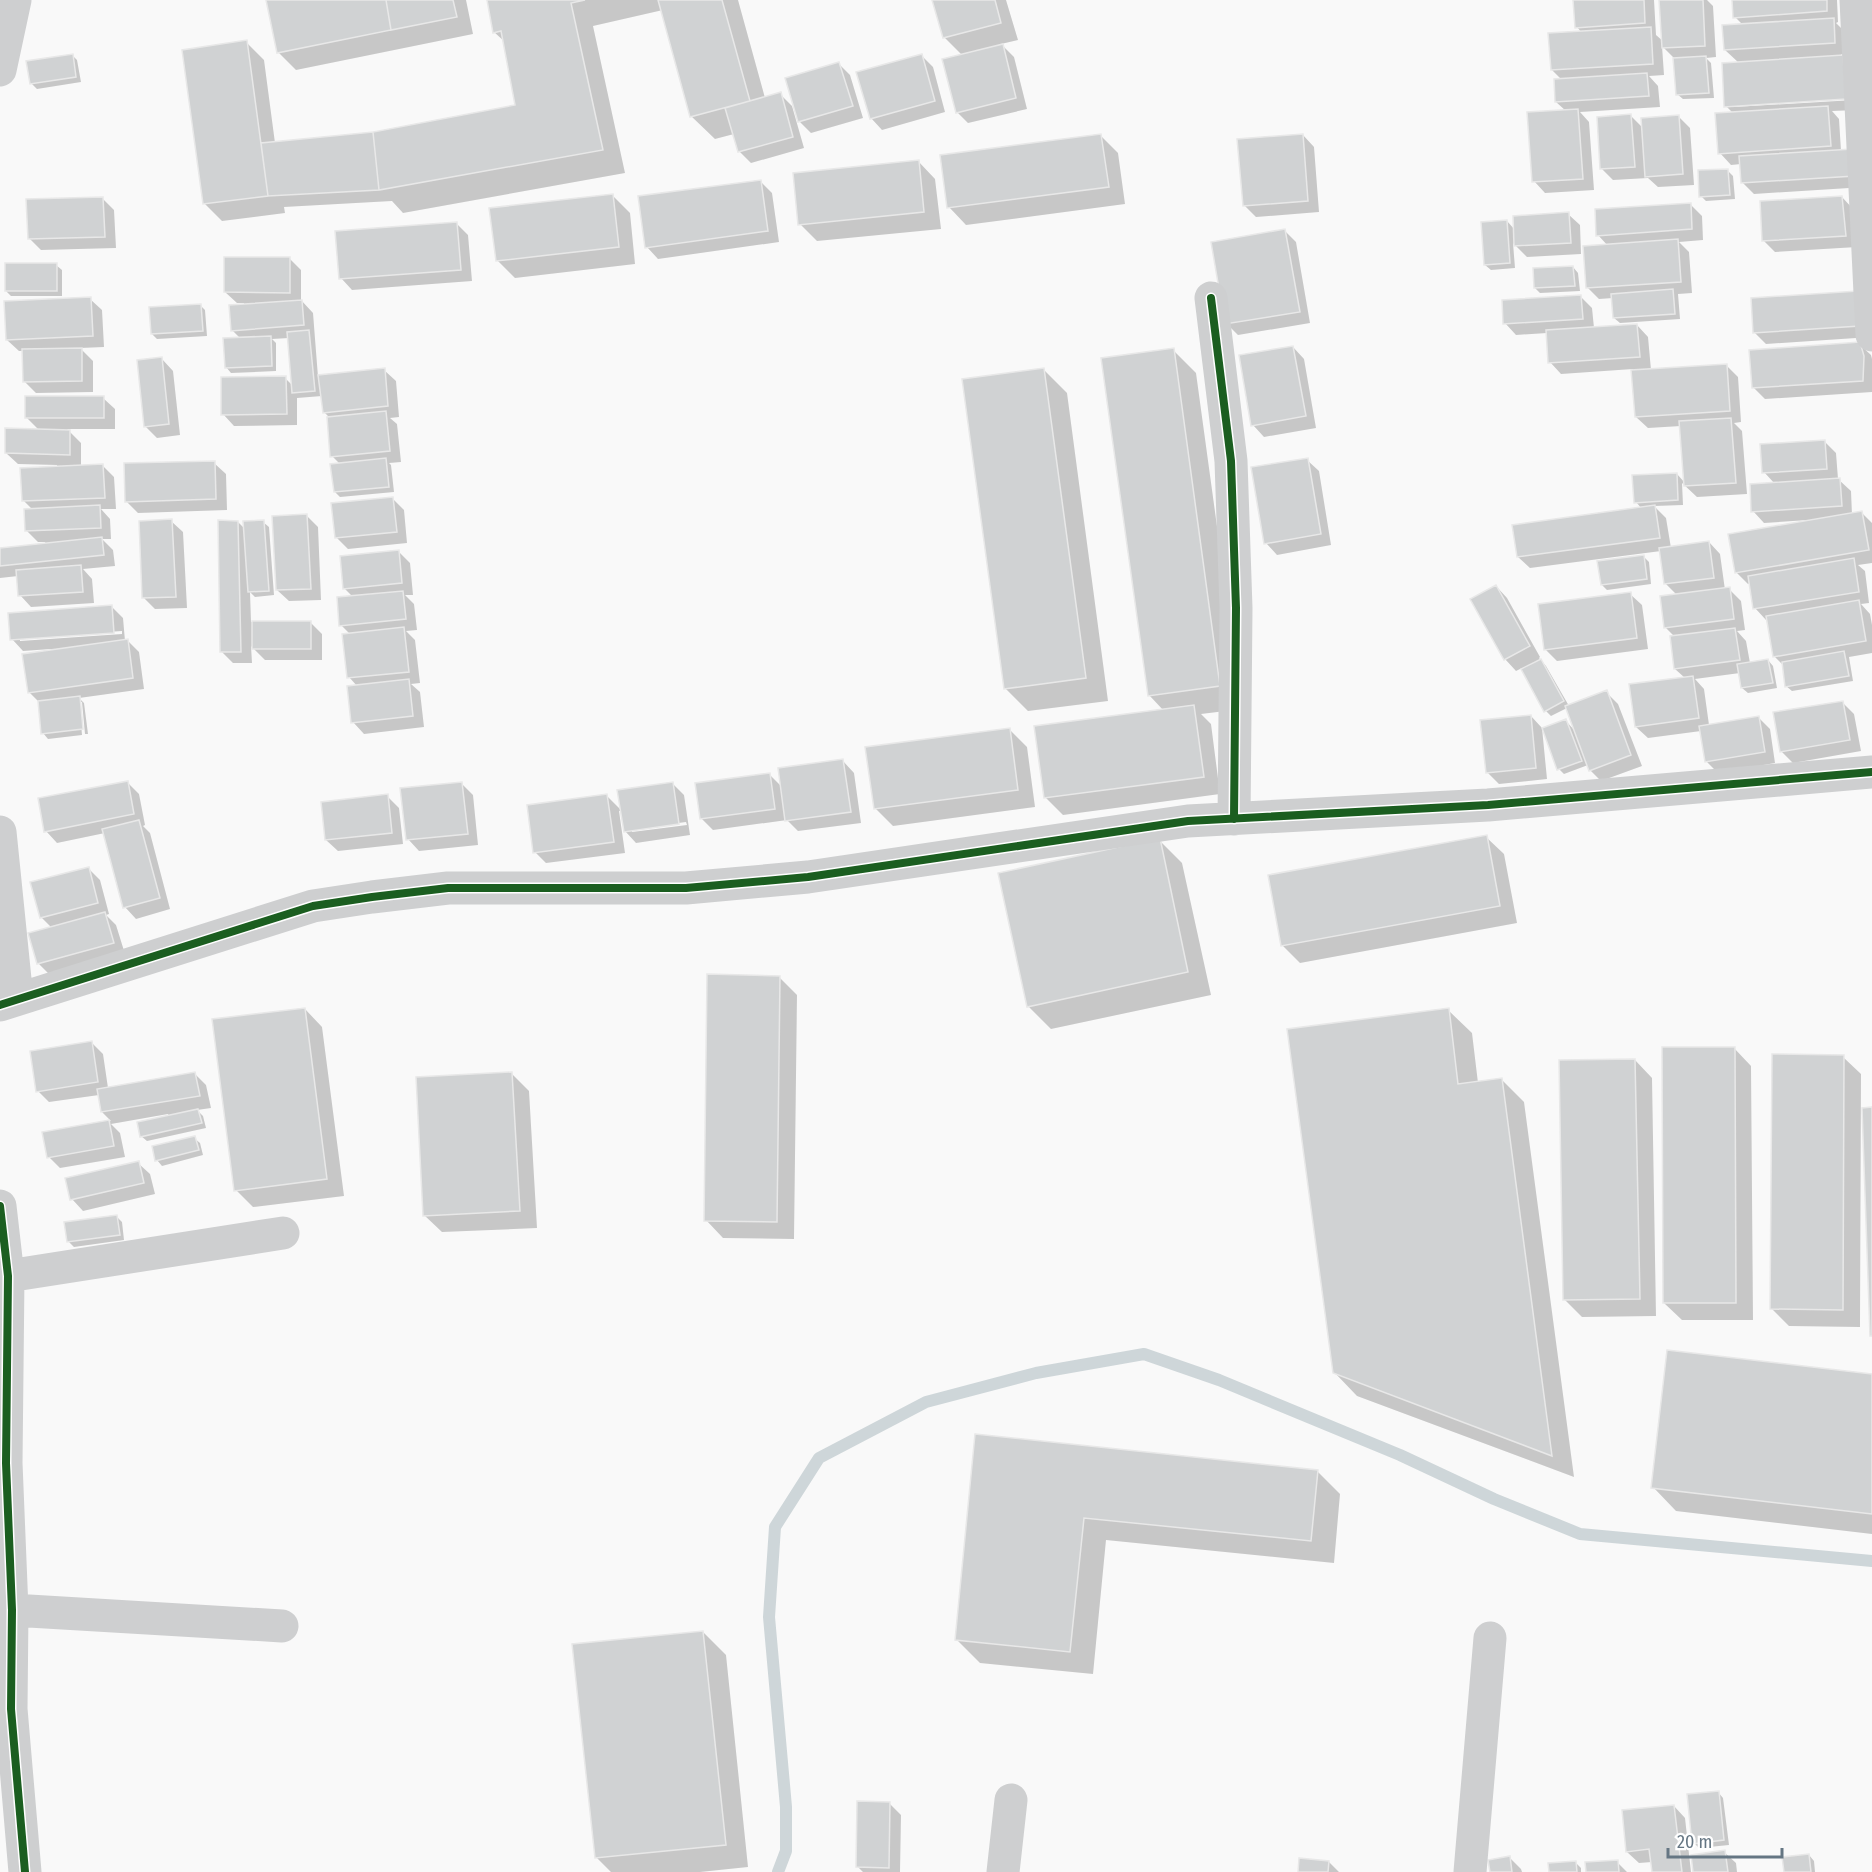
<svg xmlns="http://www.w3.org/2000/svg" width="1872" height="1872" font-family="'Fira Sans Condensed',sans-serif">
<rect width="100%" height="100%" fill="#f9f9f9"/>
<path fill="#0003" fill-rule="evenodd" d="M267 0H466L473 34 296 70 278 52Z
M488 0H738L765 98 780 94 792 106 804 148 751 163 739 151 734 134 715 139 691 116 663 10 593 26 625 173 403 213 392 201 284 207 285 213 222 221 205 204 246 42 264 60 275 143 373 133 517 106 505 42 494 32Z
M934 0H1006L1018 40 1001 44 1014 57 1027 109 968 123 957 112 962 55 945 38Z
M1575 0H1654L1656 35 1664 42 1661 0H1707L1713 6 1716 57 1706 58 1711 63 1714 98 1683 99 1677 94 1675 59 1662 46 1664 75 1649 76 1658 86 1660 107 1580 112 1589 122 1594 190 1545 193 1534 181 1566 111 1556 102 1562 80 1552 70 1582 33 1577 27Z
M1733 0H1837L1838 22 1836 23 1844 31 1846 54H1841L1854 68 1857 110 1832 111 1839 119 1841 151 1865 187 1754 194 1742 182 1741 164 1731 165 1720 153 1733 113 1726 106 1739 63 1725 50 1743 25 1735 17ZM1853 97 1854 100 1734 107V104Z
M72 55 77 60 81 82 37 89 31 83Z
M922 56 933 67 945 112 882 130 871 118Z
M839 64 850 75 863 118 811 133 800 122 787 79Z
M1631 116 1643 128 1679 117 1690 128 1694 185 1658 187 1648 178 1613 180 1602 169Z
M1303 135 1314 147 1319 212 1256 217 1244 205Z
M1101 136 1118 153 1125 204 966 225 949 207Z
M918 161 935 179 941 229 817 241 800 224Z
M1727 170 1733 176 1735 199 1706 201 1701 196Z
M760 181 772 193 779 242 658 259 647 247Z
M612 195 630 213 635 264 515 278 497 260Z
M1842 197 1853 209 1857 247 1775 252 1764 241Z
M103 199 114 210 116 248 41 250 29 238Z
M1690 204 1702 216 1703 240 1679 242 1689 252 1692 293 1678 294 1680 319 1620 323 1614 318 1613 298 1599 299 1588 288 1608 246 1598 235Z
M1568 214 1580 225 1581 254 1527 257 1513 243 1515 268 1491 270 1485 265 1507 221 1515 230Z
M457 224 468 235 472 281 352 290 341 278Z
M1285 231 1296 242 1310 323 1238 335 1227 324Z
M290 259 301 270V300L313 313 318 377 384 370 396 381 399 417 390 418 397 424 401 462 389 463 391 465 394 492 340 497 335 492 340 464 332 456 330 418 324 412 322 396 297 398V425L234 426 223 414 285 378 293 386 289 338 272 339 276 343V371L231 373 226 367 241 339 232 330 244 306V303H237L225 292Z
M56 265 62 270V296H11L6 291Z
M1573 267 1578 273 1580 291 1540 293 1535 288Z
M1857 293 1871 337 1766 344 1755 333Z
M1580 296 1592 308 1594 328 1637 325 1648 337 1651 370 1726 365 1738 377 1741 422 1734 423 1742 431 1747 494 1697 497 1682 483 1683 505 1654 506 1666 518 1671 548 1709 542 1720 554 1725 590 1729 589 1741 601 1745 630 1737 631 1746 641 1750 663 1768 660 1773 666 1777 688 1748 693 1742 688 1740 673 1695 679 1704 689 1709 725 1758 717 1770 729 1775 763 1718 773 1707 762 1701 731 1648 738 1636 727 1685 678 1675 669V637L1666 628 1678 596 1665 583 1661 551 1530 568 1518 557 1642 509 1636 502 1677 474 1685 483 1681 426 1648 428 1636 417 1633 369 1561 374 1550 362 1547 333 1516 335 1505 323Z
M90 299 102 310 104 347 80 348 93 361V392L36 393 24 381 23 351H19L7 340Z
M200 305 205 310 207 336 157 339 152 334Z
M1859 344 1871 355 1872 359V392L1765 399 1753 387Z
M1293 347 1304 359 1316 428 1264 437 1253 425Z
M1173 350 1196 373 1242 709 1201 714 1211 724 1220 794 1063 815 1045 797 1164 711 1149 695Z
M162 359 173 371 180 435 157 438 145 426Z
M1044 370 1067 393 1108 701 1028 711 1005 688Z
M103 398 115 409V429H67L81 443V467L103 466 114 477 116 509H101L110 519 111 539H102L113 550 115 566 83 569 92 579 94 603 31 607 20 595 18 576 0 578V549L46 545 45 542H38L27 531 33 510 24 501 57 468V465L18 464 6 453 40 431 27 418Z
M1825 442 1836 453 1838 479 1851 491 1852 515 1862 513 1872 523V563L1858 565 1865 571 1869 603 1861 604 1870 614 1872 625V653L1849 657 1853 681 1792 691 1786 686 1783 665 1774 656 1768 619 1766 620 1755 608 1750 583 1748 584 1736 572 1809 522 1808 520 1764 523 1753 511 1775 484 1764 472Z
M1307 460 1319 471 1331 545 1277 555 1266 543Z
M214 463 226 474 227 510 138 513 126 501Z
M392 498 404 510 407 543 348 549 337 538Z
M307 516 318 527 321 600 289 601 277 590Z
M171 521 183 532 187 608 155 609 144 598Z
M238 522 245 529 263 522 269 527 274 595 255 597 250 592 251 622 311 623 322 634V660H265L251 646 252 663H233L222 652Z
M398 551 410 563 413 595H405L414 604 417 630 406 631 415 640 420 683 411 684 420 692 424 727 364 734 353 722 357 686 349 677 350 634 341 625 353 597 345 589Z
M1644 557 1649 562 1651 584 1607 590 1602 585Z
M1496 586 1507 598 1540 657 1539 658 1546 666 1569 706 1606 692 1618 704 1642 766 1601 781 1590 770 1588 765 1564 774 1559 769 1566 721 1575 731 1567 708 1551 716 1546 711 1522 668 1516 671 1505 659Z
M1630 594 1642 605 1648 649 1557 661 1546 650Z
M112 607 123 618 125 641 127 640 139 652 144 689 79 698 84 703 88 734H85L82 702H79L82 735 48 739 43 733 39 702 29 692 51 651V649L23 651 12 639ZM122 631V634L20 641V638Z
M1843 703 1854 714 1861 751 1793 763 1781 751Z
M1531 716 1542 728 1547 779 1499 784 1487 772Z
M1009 729 1027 747 1035 807 893 826 876 809Z
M843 761 854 773 861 823 798 831 787 820 713 830 701 818 769 774 782 787Z
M127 782 139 794 145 825 143 826 150 833 170 909 136 919 125 907 105 833 57 843 46 831Z
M461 783 473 795 478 845 419 851 408 839Z
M673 784 684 795 690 835 636 843 625 831 622 811H619L625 853 546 863 535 852 607 796 622 811ZM686 822 687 825 632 832V829Z
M387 796 399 808 403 844 338 851 326 840Z
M1486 837 1504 854 1517 923 1300 963 1283 946 1270 876Z
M1159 840 1182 863 1211 995 1051 1029 1028 1006Z
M88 868 100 880 109 914 106 915 116 925 125 954 50 975 39 964 30 934 52 928 41 917Z
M779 977 797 995 794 1239 723 1238 706 1220Z
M305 1009 322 1027 344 1196 253 1207 236 1190Z
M1448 1010 1472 1033 1478 1083 1501 1079 1524 1102 1574 1477 1357 1396 1334 1372Z
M92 1043 103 1054 108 1088 195 1074 206 1085 211 1108 197 1110 203 1116 206 1128 147 1141 141 1136 169 1117 168 1114 111 1124 120 1133 125 1157 60 1168 49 1157 44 1133 111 1121 102 1112 99 1095 49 1102 38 1091Z
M1734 1048 1751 1066 1753 1320H1682L1664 1303Z
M1843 1057 1861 1074 1860 1327 1789 1326 1772 1309Z
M1635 1060 1652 1078 1656 1316 1582 1317 1565 1300Z
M512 1074 529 1091 537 1228 442 1232 424 1215Z
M194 1138 200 1143 203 1155 162 1166 157 1160Z
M138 1163 150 1174 155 1194 83 1211 72 1199Z
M116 1216 122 1222 124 1240 74 1247 69 1242Z
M1872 1376V1534L1676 1511 1653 1487Z
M977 1436 1317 1471 1340 1494 1334 1563 1106 1540 1093 1674 980 1663 957 1640Z
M703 1632 726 1655 748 1867 700 1872H611L596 1857Z
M1718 1792 1723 1798 1729 1845 1699 1848 1694 1843Z
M890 1804 901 1815 900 1872H863L857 1866Z
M1674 1806 1685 1818 1691 1872H1653L1652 1862 1639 1863 1627 1852Z
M1724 1852 1736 1863 1737 1872H1695Z
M1809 1855 1814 1861 1815 1872H1786Z
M1510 1858 1521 1869 1522 1872H1492Z
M1329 1862 1339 1872H1299Z
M1575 1862 1581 1868V1872H1550Z
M1617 1862 1627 1872H1587Z"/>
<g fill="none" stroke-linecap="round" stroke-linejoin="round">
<path stroke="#ced6d9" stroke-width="12" d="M778 1872 786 1851V1807L769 1617 775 1527 819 1458 926 1402 1036 1373 1144 1354 1219 1380 1400 1455 1494 1499 1580 1534 1872 1561"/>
</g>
<path fill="#d0d2d3" stroke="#e8e8e8" stroke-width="1.5" d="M266 0H386L391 30 277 53Z
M386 0H453L457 17 391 30Z
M487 0H585L571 3 603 150 379 190 373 132 515 105 501 31 493 33Z
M658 0H722L750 101 690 117Z
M932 0H995L1001 23 943 38Z
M1573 0H1644L1645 23 1575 28Z
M1659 0H1703L1705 46 1662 48Z
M1732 0H1827V11L1733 18Z
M1834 18 1835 43 1724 50 1722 25Z
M1651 27 1653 64 1551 70 1548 33Z
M247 40 268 196 203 204 182 50Z
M1003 44 1016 98 956 113 942 59Z
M73 54 76 77 30 84 26 61Z
M922 54 935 101 870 119 856 72Z
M1843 55 1846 99 1724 107 1722 63Z
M1706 56 1709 93 1676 95 1673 58Z
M839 62 853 106 798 122 785 78Z
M1647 73 1649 96 1555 102 1554 79Z
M781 92 793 137 738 152 725 108Z
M1828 106 1831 146 1718 154 1715 113Z
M1578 109 1583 179 1532 182 1527 112Z
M1631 114 1635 167 1600 169 1597 117Z
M1679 115 1683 174 1645 177 1641 118Z
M373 132 379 190 268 196 261 143Z
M1101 134 1109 187 947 208 940 155Z
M1303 134 1308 201 1243 206 1237 139Z
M1853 149 1855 176 1741 183 1739 156Z
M919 160 924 212 798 225 793 173Z
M1728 169 1730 195 1699 197 1698 170Z
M761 180 768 231 645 248 638 196Z
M613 194 619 247 496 261 489 208Z
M1842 196 1846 236 1762 241 1760 201Z
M103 197 105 237 28 239 26 199Z
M1691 203 1692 229 1596 236 1595 209Z
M1569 212 1571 243 1514 246 1513 216Z
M1507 220 1510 263 1484 265 1481 222Z
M457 222 461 270 339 279 335 231Z
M1285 229 1300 312 1225 324 1211 242Z
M1678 239 1681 282 1586 288 1583 246Z
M224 257H290V293L224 292Z
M5 263H57V291H5Z
M1573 266 1575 286 1534 288 1533 268Z
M1673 289 1675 314 1613 318 1611 294Z
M1858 291 1860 326 1753 333 1751 298Z
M1581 295 1583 319 1503 324 1502 300Z
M91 297 93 336 6 340 4 301Z
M302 300 304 325 231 331 229 305Z
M201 304 203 331 151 334 149 307Z
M1637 324 1640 357 1548 363 1546 330Z
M309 330 315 391 292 393 287 332Z
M271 336 272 366 225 368 223 338Z
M1860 342 1864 356 1863 381 1752 388 1749 350Z
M1293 346 1306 416 1251 426 1239 355Z
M82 348V381L23 382 22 349Z
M1174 348 1220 686 1148 696 1101 358Z
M162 357 169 424 144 427 137 360Z
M1727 364 1730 411 1635 417 1631 370Z
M385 368 388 406 323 413 318 375Z
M1044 368 1086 678 1004 689 962 379Z
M286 376 287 414 221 415V377Z
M25 396H104V418H25Z
M386 411 390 451 330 457 327 417Z
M1731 418 1736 483 1684 486 1679 421Z
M5 428 70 430V455L5 453Z
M1825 440 1827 469 1762 473 1760 444Z
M386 458 389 487 334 492 330 464Z
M1308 458 1321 534 1264 544 1251 467Z
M215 461 216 499 125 502 124 463Z
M103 464 105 498 22 501 20 468Z
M1677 473 1678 500 1634 503 1632 475Z
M1840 478 1842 506 1751 512 1750 484Z
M393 497 397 532 335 538 331 503Z
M100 505 101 528 25 531 24 509Z
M1655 505 1660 538 1517 557 1512 525Z
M1862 511 1869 550 1735 573 1728 534Z
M307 514 311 589 276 590 272 516Z
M172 519 176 597 142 598 139 521Z
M218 520 238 521 241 652H220Z
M264 520 269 591 248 592 243 521Z
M102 537 104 555 0 566V548Z
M1709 541 1714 578 1664 584 1659 548Z
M399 550 402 583 343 589 340 556Z
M1644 555 1647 579 1601 585 1597 561Z
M1854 558 1859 592 1753 609 1748 576Z
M81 565 83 592 18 596 16 570Z
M1496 585 1530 646 1504 660 1470 599Z
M1730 587 1734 619 1664 628 1660 596Z
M403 591 406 619 339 626 337 597Z
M1631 592 1637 638 1544 650 1538 604Z
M1859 600 1866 641 1773 657 1766 616Z
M112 605 114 633 10 640 8 613Z
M252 621H311V649H252Z
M404 627 409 672 347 678 342 634Z
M1735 628 1740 660 1674 669 1670 636Z
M128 639 133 678 28 693 22 654Z
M1844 651 1849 676 1785 687 1782 662Z
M1541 659 1564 701 1544 712 1521 669Z
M1768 659 1773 683 1741 688 1737 664Z
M1693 676 1699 718 1635 727 1629 684Z
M409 679 413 716 351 723 347 686Z
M1607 690 1631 755 1589 771 1565 706Z
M80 696 83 729 41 734 38 701Z
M1843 701 1850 740 1780 752 1773 712Z
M1194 705 1204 777 1044 798 1034 726Z
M1531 715 1536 768 1486 773 1480 720Z
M1759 716 1765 752 1705 762 1699 726Z
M1566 719 1582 761 1557 770 1542 728Z
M1010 728 1018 790 874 809 865 747Z
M843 759 851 812 785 821 778 768Z
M770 773 775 809 700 819 695 783Z
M128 781 134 814 44 832 38 798Z
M462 782 468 834 406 840 400 788Z
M673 782 679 824 624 832 617 790Z
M388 794 392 833 325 840 321 802Z
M607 794 614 842 533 853 527 805Z
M139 820 160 898 123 908 102 829Z
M1487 835 1500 906 1281 946 1268 875Z
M1160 838 1188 972 1027 1007 998 873Z
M89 867 98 903 40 918 30 882Z
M105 912 114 943 37 964 28 933Z
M707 974 780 976 777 1222 704 1221Z
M305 1008 327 1179 234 1191 212 1019Z
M1449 1008 1458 1084 1502 1078 1552 1456 1333 1373 1287 1029Z
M92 1041 98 1082 36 1092 30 1051Z
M1662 1047H1735L1736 1303H1663Z
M1772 1054 1844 1055 1843 1310 1770 1309Z
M1635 1059 1640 1299 1563 1300 1559 1060Z
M195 1072 200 1096 101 1112 97 1089Z
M512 1072 520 1211 423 1216 416 1077Z
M1872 1107V1336H1870L1862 1108Z
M198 1109 202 1123 140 1137 137 1122Z
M109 1120 114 1146 47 1158 42 1132Z
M195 1136 199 1150 155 1161 152 1146Z
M139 1161 144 1183 70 1200 65 1178Z
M117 1215 120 1235 67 1242 64 1222Z
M1667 1350 1872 1374V1514L1651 1488Z
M975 1434 1318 1470 1311 1541 1084 1518 1070 1652 955 1640Z
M703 1631 726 1845 595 1858 572 1644Z
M1719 1791 1724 1840 1692 1844 1687 1794Z
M857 1801 890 1802 889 1868 856 1867Z
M1674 1805 1682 1872H1652L1649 1849 1626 1852 1622 1810Z
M1725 1850 1728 1872H1693L1691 1855Z
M1809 1854 1811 1872H1784L1782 1857Z
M1510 1856 1512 1872H1490L1488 1860Z
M1299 1858 1329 1861 1328 1872H1298Z
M1618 1860 1619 1872H1586L1585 1862Z
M1576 1861 1577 1872H1549L1548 1863Z"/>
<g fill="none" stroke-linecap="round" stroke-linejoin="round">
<path stroke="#cecfd0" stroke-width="33" d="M1856 0 1872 335
M0 70 15 0
M1211 298 1231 461 1236 608 1234 819
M0 832 17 999
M0 1005 313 906 372 897 448 888H686L808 877 1188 821 1488 805 1872 772
M0 1206 8 1276 6 1463 12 1610 11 1709 25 1872
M8 1276 283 1233
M12 1610 282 1626
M1003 1872 1011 1800
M1470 1872 1490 1638"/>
<g stroke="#fff" stroke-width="11">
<path id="cycleway" d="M1211 298 1231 461 1236 608 1234 819
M0 1005 313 906 372 897 448 888H686L808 877 1188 821 1488 805 1872 772
M0 1206 8 1276 6 1463 12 1610 11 1709 25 1872"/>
</g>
<use href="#cycleway" stroke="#1b5e20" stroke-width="8"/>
</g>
<path d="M1668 1848v9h114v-9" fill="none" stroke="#657683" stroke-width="3"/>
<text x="1677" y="1848" font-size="18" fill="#657683" stroke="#ffffff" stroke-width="4.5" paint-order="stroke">20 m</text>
</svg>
